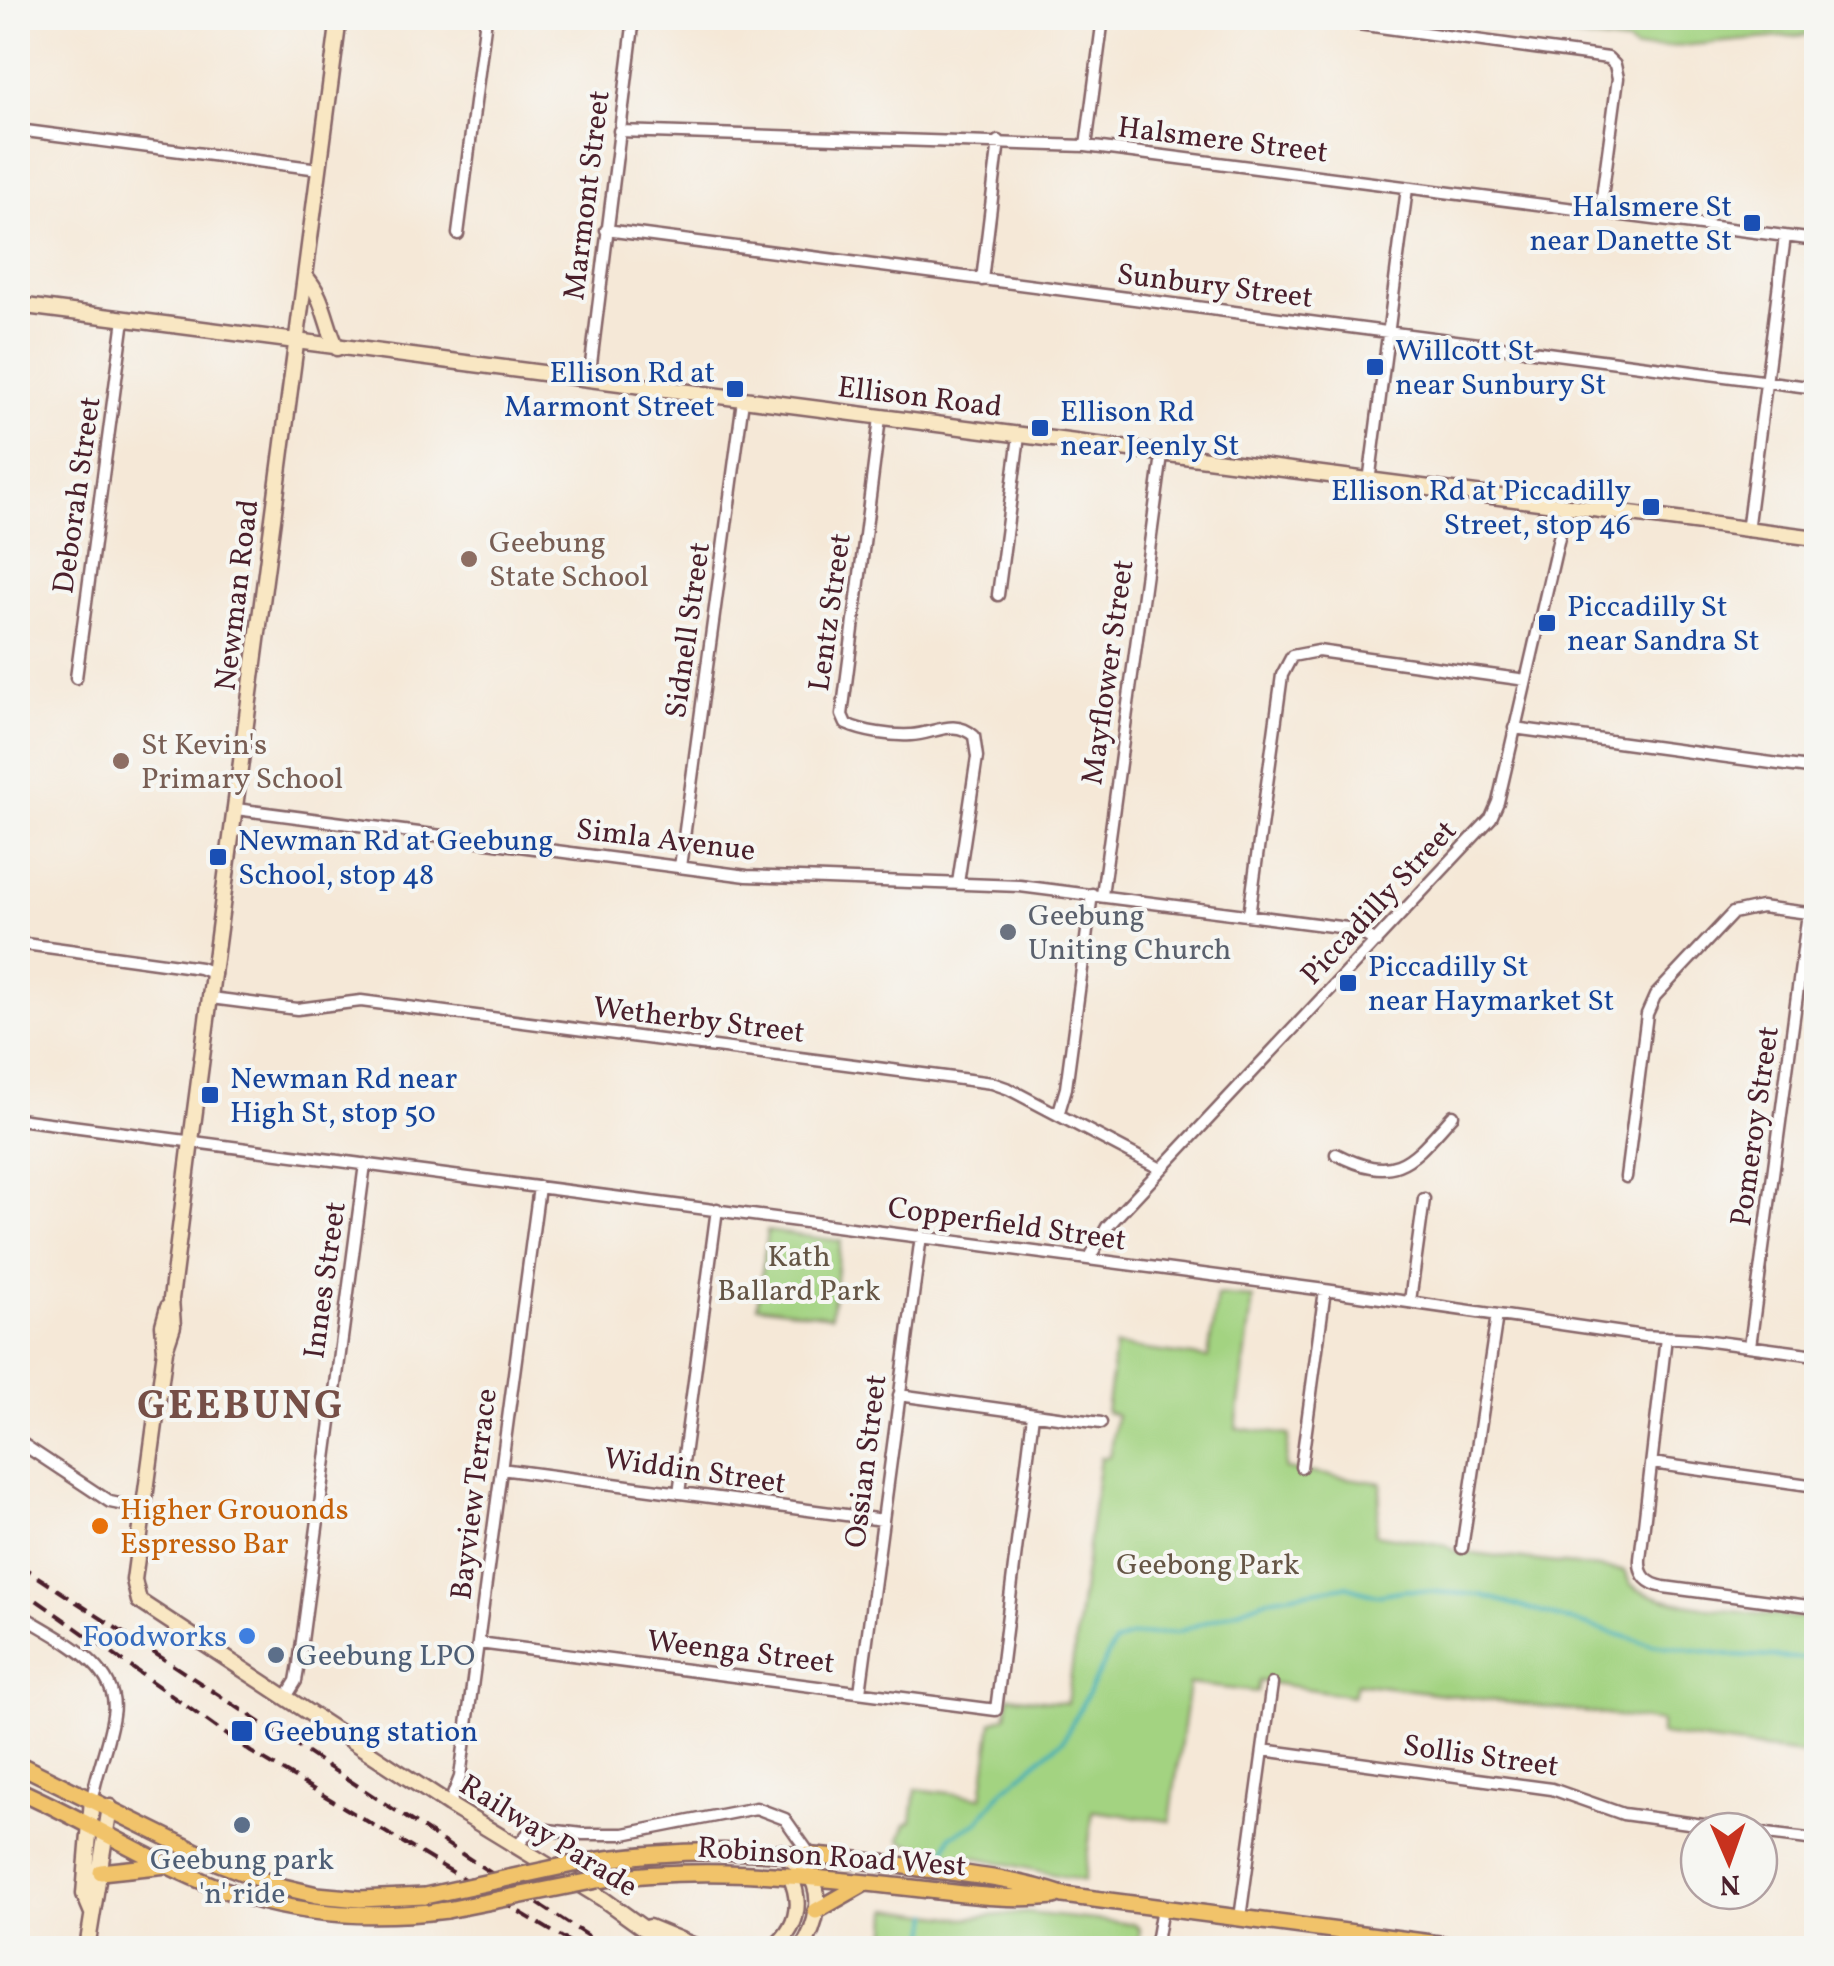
<svg xmlns="http://www.w3.org/2000/svg" width="1834" height="1966" font-family="Vollkorn,serif">
<rect width="100%" height="100%" fill="#f6f6f2"/>
<filter id="ink" filterUnits="userSpaceOnUse"><feTurbulence type="fractalNoise" baseFrequency=".01" numOctaves="2"/><feDisplacementMap in="SourceGraphic" scale="20" xChannelSelector="R" yChannelSelector="G"/><feConvolveMatrix kernelMatrix="1 2 1 2 8 2 1 2 1" color-interpolation-filters="sRGB"/></filter>
<filter id="wash" filterUnits="userSpaceOnUse"><feTurbulence type="fractalNoise" baseFrequency=".0048" numOctaves="4" result="noise"/><feDisplacementMap in="SourceGraphic" scale="40" xChannelSelector="R" yChannelSelector="G"/><feGaussianBlur stdDeviation="2.25" result="paint"/><feColorMatrix in="noise" values="0 0 0 0 0 0 0 0 0 0 0 0 0 0 0 0 0 1.4 0 .05"/><feComposite in="paint" operator="in"/></filter>
<g filter="url(#wash)">
<rect width="100%" height="100%" fill="#f5e8d7"/>
<path fill="#a3d381" stroke="#767956" stroke-width="2.5" d="M1423 18H1816V34L1635 50 1628 44Z
M767 1231 841 1241 831 1316 757 1306Z
M1217 1295 1253 1298 1236 1428 1289 1435 1285 1469 1382 1483 1375 1534 1446 1545 1455 1551 1624 1571C1626 1574 1629 1583 1632 1585 1655 1608 1779 1615 1816 1620V1756L1661 1735V1722L1356 1683 1353 1696 1259 1681 1257 1692 1189 1684 1170 1821 1093 1811 1084 1881 980 1858 927 1851 900 1840 906 1824 912 1821 916 1789 982 1797 992 1722 1007 1715 1009 1696 1067 1703 1100 1458 1109 1456 1116 1415 1106 1412 1115 1346 1208 1358Z
M889 1909 962 1918 1026 1913 1134 1924 1140 1929 1138 1948H887Z"/>
<path fill="#82b56f" stroke="#666a4d" stroke-width="2.5" d="M1751 18H1800L1796 25 1769 30Z"/>
<g fill="none" stroke-linecap="round" stroke-linejoin="round">
<path stroke="#3eafb6" stroke-width="4" d="M944 1853 951 1836 978 1822 1003 1790 1063 1740 1114 1644 1131 1636 1178 1632 1274 1597 1346 1586 1376 1595 1406 1590 1481 1595 1651 1644 1732 1655 1816 1659
M926 1948 931 1914"/>
</g>
</g>
<g filter="url(#ink)">
<g fill="none" stroke-linecap="round" stroke-linejoin="round">
<g stroke="#866567" stroke-width="15">
<path id="street" d="M1314 18 1608 58 1615 65 1618 78 1600 212
M18 130 319 169
M619 131 1086 146 1816 240
M1086 146 1103 18
M606 230 1816 388
M458 234 486 18
M982 280 999 141
M589 380 634 18
M880 418 842 715 846 724C864 732 891 736 911 735 934 734 954 718 974 736L977 757 958 883
M1369 482 1407 188
M1747 531 1785 236
M998 595 1019 436
M76 678 124 319
M1514 728 1816 769
M236 809 747 876 1020 886 1355 929 1376 942
M680 867 743 400
M1102 895 1162 455
M1249 915 1282 675 1292 656 1318 651 1526 680
M18 943 200 968 215 974
M211 998 297 1009 361 1001 992 1083 1009 1089 1161 1169
M1058 1115 1066 1088 1092 894
M18 1119 1325 1290 1644 1336 1695 1339 1816 1355
M1336 1154C1398 1186 1413 1159 1453 1115
M1626 1177 1647 1014 1655 996 1733 913 1761 907 1816 914
M1089 1259 1107 1227 1491 818 1498 802 1566 507
M1410 1301 1424 1199
M1666 1337 1640 1559C1639 1576 1648 1584 1664 1587L1816 1607
M1750 1346 1808 913
M899 1395 1101 1423
M18 1441 110 1502 144 1509
M1652 1463 1816 1486
M1301 1467 1325 1290
M501 1469 883 1520
M679 1493 717 1209
M1462 1548 1497 1315
M18 1613C53 1636 122 1664 113 1715 109 1743 97 1770 92 1799
M479 1643 996 1710 1033 1415
M860 1692 921 1236
M286 1697 296 1681 299 1664 365 1164
M1263 1750 1552 1789 1623 1814 1747 1831
M449 1805 460 1777 539 1187
M1759 1833 1816 1840
M518 1845 529 1832 539 1829 583 1834H624L756 1808 785 1819 809 1853
M1240 1918 1272 1684
M1155 1948 1162 1908"/>
</g>
<g stroke="#866567" stroke-width="19">
<path id="secondary" d="M305 276C324 296 325 323 337 348
M18 305 1816 538
M168 1307 163 1325 165 1350 134 1580 139 1601 449 1805 603 1899 671 1948
M165 1350 173 1326 171 1299 191 1141 339 18
M780 1851C788 1859 798 1864 806 1871 826 1892 816 1927 802 1948
M92 1913 84 1894 92 1799
M649 1927 700 1948
M87 1948 110 1807
M773 1948C797 1929 803 1904 790 1876"/>
</g>
<g stroke="#866567" stroke-width="20">
<path id="primary" d="M18 1764 219 1863 275 1885 317 1895 360 1899 425 1896
M18 1790C86 1820 149 1861 219 1888 292 1915 370 1920 447 1910
M573 1864C696 1843 804 1851 927 1869 972 1875 1020 1880 1063 1895L1470 1948
M101 1872 167 1865
M597 1880C697 1866 794 1875 894 1886 946 1891 1002 1902 1054 1896
M816 1911 865 1883"/>
</g>
<use href="#street" stroke="#fff" stroke-width="10"/>
<use href="#secondary" stroke="#f9e7c3" stroke-width="14"/>
<use href="#primary" stroke="#f1c36a" stroke-width="15"/>
<path stroke="#4a1f2b" stroke-width="4" stroke-dasharray="15 8" stroke-linecap="butt" d="M18 1564 606 1948
M18 1587 251 1752 580 1948"/>
<g stroke="#866567" stroke-width="20" stroke-linecap="butt">
<path id="primary-bridge" d="M425 1896 573 1864
M447 1910 597 1880"/>
</g>
<use href="#primary-bridge" stroke="#f1c36a" stroke-width="15"/>
</g>
</g>
<g fill="#1a4fb4" stroke="#f6f6f2" stroke-width="4">
<rect x="1742" y="213" width="20" height="20" rx="5"/>
<rect x="1365" y="357" width="20" height="20" rx="5"/>
<rect x="725" y="379" width="20" height="20" rx="5"/>
<rect x="1030" y="418" width="20" height="20" rx="5"/>
<rect x="1641" y="497" width="20" height="20" rx="5"/>
<rect x="1537" y="613" width="20" height="20" rx="5"/>
<rect x="208" y="847" width="20" height="20" rx="5"/>
<rect x="1338" y="973" width="20" height="20" rx="5"/>
<rect x="200" y="1085" width="20" height="20" rx="5"/>
<rect x="230" y="1719" width="24" height="24" rx="5"/>
</g>
<g fill="#8d6e63" stroke="#f6f6f2" stroke-width="4">
<circle cx="469" cy="559" r="10"/>
<circle cx="121" cy="761" r="10"/>
</g>
<circle fill="#6b7280" stroke="#f6f6f2" stroke-width="4" cx="1008" cy="932" r="10"/>
<circle fill="#e8710a" stroke="#f6f6f2" stroke-width="4" cx="100" cy="1526" r="10"/>
<circle fill="#3f7fe0" stroke="#f6f6f2" stroke-width="4" cx="247" cy="1636" r="10"/>
<g fill="#5c6f8a" stroke="#f6f6f2" stroke-width="4">
<circle cx="276" cy="1655" r="10"/>
<circle cx="242" cy="1825" r="10"/>
</g>
<g text-anchor="middle" stroke-width="8" stroke-linejoin="round" paint-order="stroke">
<g font-size="30" fill="#4a1f2b" stroke="#f6f6f2">
<text transform="translate(1223 139) rotate(7)" y="10">Halsmere Street</text>
<text transform="translate(586 195) rotate(-83)" y="10">Marmont Street</text>
<text transform="translate(1215 285) rotate(7)" y="10">Sunbury Street</text>
<text transform="translate(920 396) rotate(7)" y="10">Ellison Road</text>
<text transform="translate(76 495) rotate(-82)" y="10">Deborah Street</text>
<text transform="translate(236 595) rotate(-83)" y="10">Newman Road</text>
<text transform="translate(829 612) rotate(-82)" y="10">Lentz Street</text>
<text transform="translate(687 630) rotate(-82)" y="10">Sidnell Street</text>
<text transform="translate(1107 672) rotate(-82)" y="10">Mayflower Street</text>
<text transform="translate(666 839) rotate(7)" y="10">Simla Avenue</text>
<text transform="translate(1378 902) rotate(-47)" y="10">Piccadilly Street</text>
<text transform="translate(699 1019) rotate(7)" y="10">Wetherby Street</text>
<text transform="translate(1754 1126) rotate(-82)" y="10">Pomeroy Street</text>
<text transform="translate(1007 1223) rotate(8)" y="10">Copperfield Street</text>
<text transform="translate(324 1280) rotate(-82)" y="10">Innes Street</text>
<text transform="translate(865 1461) rotate(-83)" y="10">Ossian Street</text>
<text transform="translate(695 1470) rotate(8)" y="10">Widdin Street</text>
<text transform="translate(473 1494) rotate(-83)" y="10">Bayview Terrace</text>
<text transform="translate(741 1651) rotate(7)" y="10">Weenga Street</text>
<text transform="translate(1481 1755) rotate(8)" y="10">Sollis Street</text>
<text transform="translate(549 1835) rotate(32)" y="10">Railway Parade</text>
<text transform="translate(832 1856) rotate(4)" y="10">Robinson Road West</text>
</g>
<g font-size="30" fill="#164399" stroke="#f6f6f2" text-anchor="start">
<text x="1732" y="216" text-anchor="end">Halsmere St<tspan x="1732" dy="34">near Danette St</tspan></text>
<text x="1395" y="360">Willcott St<tspan x="1395" dy="34">near Sunbury St</tspan></text>
<text x="715" y="382" text-anchor="end">Ellison Rd at<tspan x="715" dy="34">Marmont Street</tspan></text>
<text x="1060" y="421">Ellison Rd<tspan x="1060" dy="34">near Jeenly St</tspan></text>
<text x="1631" y="500" text-anchor="end">Ellison Rd at Piccadilly<tspan x="1631" dy="34">Street, stop 46</tspan></text>
<text x="1567" y="616">Piccadilly St<tspan x="1567" dy="34">near Sandra St</tspan></text>
<text x="238" y="850">Newman Rd at Geebung<tspan x="238" dy="34">School, stop 48</tspan></text>
<text x="1368" y="976">Piccadilly St<tspan x="1368" dy="34">near Haymarket St</tspan></text>
<text x="230" y="1088">Newman Rd near<tspan x="230" dy="34">High St, stop 50</tspan></text>
<text x="264" y="1741">Geebung station</text>
</g>
<g font-size="30" fill="#785e54" stroke="#f6f6f2" text-anchor="start">
<text x="489" y="552">Geebung<tspan x="489" dy="34">State School</tspan></text>
<text x="141" y="754">St Kevin's<tspan x="141" dy="34">Primary School</tspan></text>
</g>
<g font-size="30" fill="#5b616d" stroke="#f6f6f2" text-anchor="start">
<text x="1028" y="925">Geebung<tspan x="1028" dy="34">Uniting Church</tspan></text>
</g>
<g font-size="30" fill="#655545" stroke="#f6f6f2">
<text x="799" y="1266">Kath<tspan x="799" dy="34">Ballard Park</tspan></text>
<text x="1208" y="1574">Geebong Park</text>
</g>
<g font-size="30" fill="#c56008" stroke="#f6f6f2" text-anchor="start">
<text x="120" y="1519">Higher Grouonds<tspan x="120" dy="34">Espresso Bar</tspan></text>
</g>
<g font-size="30" fill="#366cbe" stroke="#f6f6f2" text-anchor="end">
<text x="227" y="1646">Foodworks</text>
</g>
<g font-size="30" fill="#4e5e75" stroke="#f6f6f2" text-anchor="start">
<text x="296" y="1665">Geebung LPO</text>
<text x="242" y="1869" text-anchor="middle">Geebung park<tspan x="242" dy="34">'n' ride</tspan></text>
</g>
<g font-size="40" font-weight="bold" letter-spacing="2.5" fill="#764f47" stroke="#f6f6f2">
<text x="241" y="1418">GEEBUNG</text>
</g>
</g>
<rect width="1834" height="1966" fill="none" stroke="#f6f6f2" stroke-width="60"/>
<g transform="translate(1729 1861) rotate(178)"><circle r="48" fill="#f6f6f2" stroke="#b1a0a2" stroke-width="2.5"/>
<path d="M0-8L18 38L0 25L-18 38Z" fill="#c8321e"/>
<text y="-15" font-size="28" font-weight="bold" text-anchor="middle" fill="#4a1f2b">N</text>
</g>
</svg>
